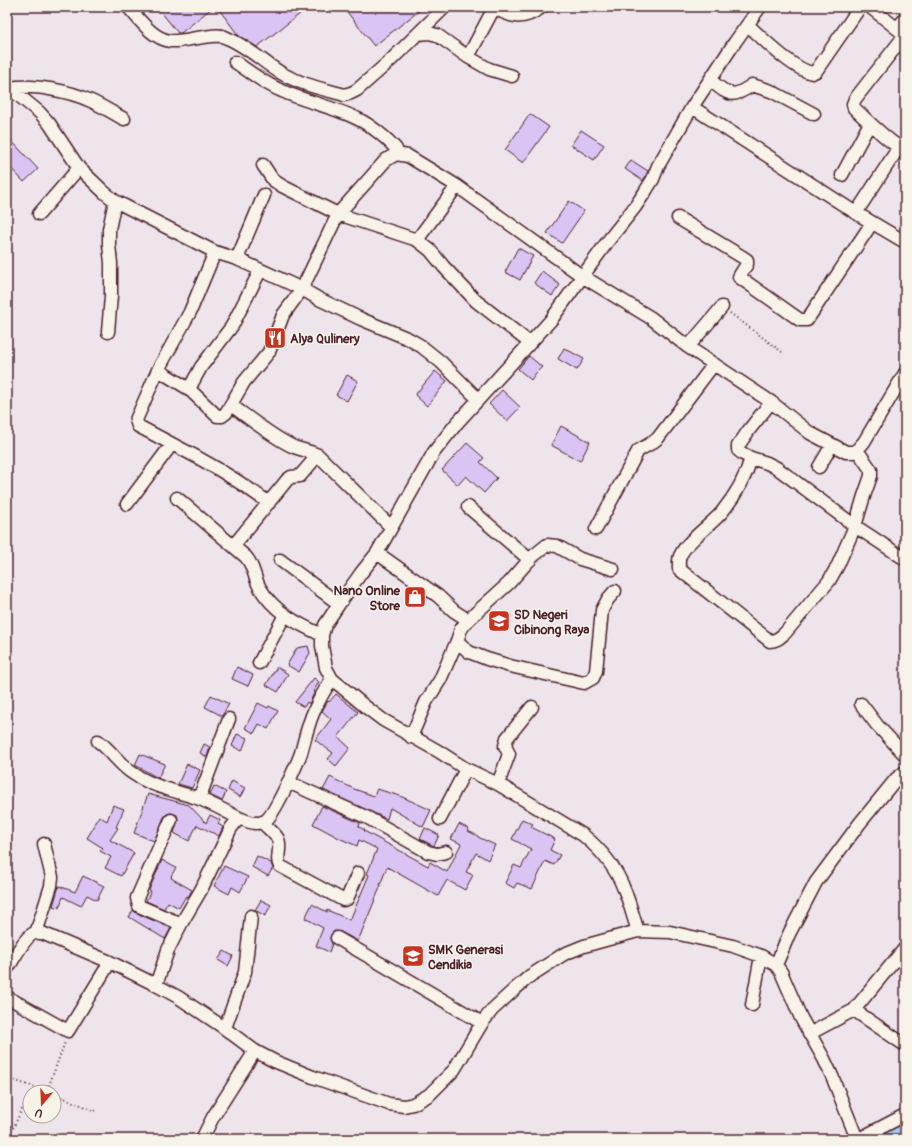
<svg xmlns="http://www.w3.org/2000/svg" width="912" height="1146" font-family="Pangolin,sans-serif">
<rect width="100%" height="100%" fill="#eee5ec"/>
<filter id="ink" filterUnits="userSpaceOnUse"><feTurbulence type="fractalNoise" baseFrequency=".025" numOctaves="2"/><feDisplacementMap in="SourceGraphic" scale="8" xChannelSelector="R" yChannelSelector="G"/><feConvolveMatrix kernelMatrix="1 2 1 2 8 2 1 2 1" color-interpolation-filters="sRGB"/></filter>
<g filter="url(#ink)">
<path fill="#9eccf9" stroke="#7c87a7" d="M905 1117V1139H880L887 1131Z"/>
<path fill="#dac4f4" stroke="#4a1f2b" d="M157 7H213L181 33H178Z
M217 7H309L257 47 239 36Z
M353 7H424L374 46 347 12Z
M530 114 549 127 523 163 505 150Z
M581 130 604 145 594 160 571 145Z
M7 136 38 169 24 182 7 164Z
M631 160 648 171 643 181 625 169Z
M569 201 584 211 562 243 547 233Z
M518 248 533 256 520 280 505 272Z
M542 271 560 285 552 296 534 283Z
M564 348 584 359 577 370 558 359Z
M529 356 542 367 535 374 531 380 518 369Z
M435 371 447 381 427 406 415 395Z
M347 375 358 381 347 401 336 395Z
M502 390 520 407 507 421 489 404Z
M561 426 590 442 580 461 551 445Z
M467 443 484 458 480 462 497 478 484 493 466 476 458 485 442 470Z
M308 646 310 653 299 672 287 665 297 648Z
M237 667 253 675 248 686 232 679Z
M277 667 288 674 278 692 266 685Z
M314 678 319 682 314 690 315 691 309 704 307 702 304 707 295 702Z
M336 694 358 712 338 737 350 748 336 766 328 759 333 753 315 740 331 719 322 711 328 701 329 702Z
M211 695 229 704 222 716 205 707Z
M258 703 268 708 269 706 278 711 268 729 259 724 254 733 245 728Z
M237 734 247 738 242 751 232 746Z
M204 744 210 747 207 757 200 753Z
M140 754 165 764 158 778 135 765Z
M187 764 200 770 192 788 178 784Z
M330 777 354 789 374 796 377 789 400 796 431 810 423 827 390 808 387 819 323 790Z
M232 781 245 788 240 797 228 790Z
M214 786 226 792 222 801 210 795Z
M148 794 189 805 206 823 210 815 220 820 218 824 223 827 219 836 197 825 189 841 174 833 178 819 177 815 171 813 167 814 164 817 154 841 134 833Z
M113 805 124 809 116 827 118 828 110 840 134 853 121 876 105 868 111 857 100 851 103 848 87 838 95 825 94 824 99 816 107 821Z
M322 806 360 823 359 827 365 830 364 831 428 866 430 862 447 872 461 844 451 839 459 824 469 829 468 831 478 836V837L495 845 488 860 476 853 466 872 473 875 465 890 447 880 438 896 387 867 380 885H381L358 941 341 932 334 931 330 938 332 944 329 952 316 946 323 928 305 918 312 904 327 912V910L350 920 369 875 367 874 377 849 359 840 357 846 341 839 313 824Z
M522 819 533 824 531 827 555 839 550 850 560 855 554 865 545 861 532 889 517 883 514 888 505 883 514 865 521 868 531 849 512 839Z
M425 828 439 835 434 846 420 839Z
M257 856 271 863 273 868 268 876 252 867Z
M162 860 176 868 171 876 172 877 171 878 192 890 188 897 186 896 179 908 168 902 164 909 146 901 151 891 149 890Z
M224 866 248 877 240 892 232 887 229 894 214 886Z
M83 876 104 886 97 900 87 895 81 906 63 897 59 908 53 906 59 886 75 892Z
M261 900 271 905 265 916 255 910Z
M133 910 136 913 171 928 165 939 129 917Z
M224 951 233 956 228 966 218 960Z"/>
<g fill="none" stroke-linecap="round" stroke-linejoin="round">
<g stroke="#4a1f2b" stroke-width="15">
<path id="minor" d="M128 7C140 20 152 38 170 41 181 42 193 38 204 37 212 36 220 34 227 38 247 46 263 62 281 73 300 84 323 89 344 95L351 93 357 90 391 60 445 7
M493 7C512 18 523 21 542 7
M870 7 905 35
M494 8 468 57 489 69 512 76
M748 25C763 39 793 69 812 73L816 71 860 7
M897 28 905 19
M418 34 429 33 437 35 468 57
M905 35 855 99 853 104 854 108C870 123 886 140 905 151
M235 62C250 72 265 84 282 91 306 102 334 107 358 119 370 125 387 138 396 149V154
M710 80C728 94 731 100 752 85L771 91 814 114
M7 86 39 112 49 123 79 168 104 192 115 201 215 252 237 259 302 289 319 299 361 319 409 339 421 346 441 362 478 399
M10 88C33 84 70 91 91 101 102 106 113 113 124 119
M692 107 856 213 905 242
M263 165 273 180 282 186 338 214 417 240 430 250 444 267 476 301 530 343
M842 175 870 123
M856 213 899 147
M39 214 79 168
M678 218 744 258 747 260V264L740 275 739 277 800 320H807L872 223
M417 240 457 186
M237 259 264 195
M108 332 111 296V263L109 245V229L115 201
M688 347 722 307
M158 370 189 389 217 416H222L226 413 244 382 269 352 283 315 302 289 338 214 386 160 396 154 408 156 457 186 582 276 651 318 688 347 771 402 810 433 846 452H853L857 450 864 442 905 373
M189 389 201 367 232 326 260 271
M771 402 749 430 738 446V450L743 454 751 458C746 477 735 496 722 512 711 525 688 540 681 554 678 558 679 564 679 569L770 641C777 641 780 637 785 633L829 581 838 565 855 526 864 496 871 476V470L857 450
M231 405C249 418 275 439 294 447 302 450 310 451 318 455L391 527
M172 444C206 461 238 480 269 503
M751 458 767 463 777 468 855 526 905 559
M819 467 832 445
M177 498 246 557C254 566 254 578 260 588 274 612 298 624 322 635
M127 504 172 444 138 426 136 420 158 370 190 312 215 252
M468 507 530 560
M596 529 638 451C645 446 652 444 658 438L714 364
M234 545 287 480 291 477 300 476 318 455
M377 553 438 596 454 611 468 620 461 629 457 641 469 652 487 659 510 666 584 683 593 678 596 671 602 610 608 599 615 591
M280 560 339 604
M468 620 509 583 532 557 547 545 557 546 580 559 613 569
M259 663 285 615
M861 704 877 725 905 755
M411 737 426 702 440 680 457 641
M98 741C111 750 120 766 134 774 153 787 176 791 197 798 211 803 225 811 239 818
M288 782 368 818 428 852 437 854 446 852
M498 784 509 754 505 746 507 738 532 707
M199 799 229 719
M440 819 466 769
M171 820 137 898 139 906 181 924
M262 822C267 828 275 833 278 839 282 848 275 859 280 866L343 900 347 899 358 873
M638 931C633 917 630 903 624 889 616 868 600 849 583 835L498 784 466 769 438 751 383 720 367 708 332 679 326 668 322 646V635L325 625 339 604 361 573 377 553 434 452 457 423 551 320 608 241 635 207 645 192 653 179 658 166 692 107 735 42 760 7
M36 933 51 886 52 877 44 844
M337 938 482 1023
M776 965 789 934 816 882 860 823 896 779 905 772
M7 969C13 961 25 935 35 933 36 933 41 933 42 933L110 962 156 985 178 997 220 1025 255 1051 274 1061 313 1077 389 1104 404 1106 413 1104 429 1095 454 1070 482 1023 492 1010 516 988 530 976 564 954 584 946 638 931 670 932 733 946 761 956 776 965 781 972 801 1018 824 1059 832 1076 857 1139
M156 985 168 950 181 924 201 890 231 828 239 818C247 821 257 826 265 821 274 816 297 764 301 753 305 739 308 724 314 711 319 700 325 689 332 679
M7 997 68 1031 110 962
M752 1005 761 956
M854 1010 905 1045
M225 1028 245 972 251 916
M809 1034 854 1010 905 948
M202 1139 213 1117 255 1051
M859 1139 905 1115"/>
</g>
<path stroke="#4a1f2b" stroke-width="2" stroke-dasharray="1 3" stroke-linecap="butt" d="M730 313 782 352
M7 1078 49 1092
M45 1092 47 1091 65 1042
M54 1094 98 1112
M8 1139 26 1101 30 1098"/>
<use href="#minor" stroke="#f7f3e8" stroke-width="12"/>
</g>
</g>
<defs>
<g id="restaurant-square" transform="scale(1.15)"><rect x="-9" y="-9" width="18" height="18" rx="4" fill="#c8321e" stroke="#f7f3e8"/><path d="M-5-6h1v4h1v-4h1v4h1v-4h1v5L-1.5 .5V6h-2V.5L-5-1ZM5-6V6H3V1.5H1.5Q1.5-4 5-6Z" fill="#fff"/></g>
<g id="shop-square" transform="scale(1.15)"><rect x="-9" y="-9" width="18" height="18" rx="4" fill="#c8321e" stroke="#f7f3e8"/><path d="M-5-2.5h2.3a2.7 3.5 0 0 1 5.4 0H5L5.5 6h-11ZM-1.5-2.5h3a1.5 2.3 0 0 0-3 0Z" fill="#fff"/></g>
<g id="school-square" transform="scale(1.15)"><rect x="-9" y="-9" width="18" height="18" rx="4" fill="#c8321e" stroke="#f7f3e8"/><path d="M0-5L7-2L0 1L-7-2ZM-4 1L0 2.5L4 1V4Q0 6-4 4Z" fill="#fff"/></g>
</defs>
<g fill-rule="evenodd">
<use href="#restaurant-square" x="275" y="338"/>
<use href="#shop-square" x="415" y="597"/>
<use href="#school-square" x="499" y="621"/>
<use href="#school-square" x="413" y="956"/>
</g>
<g text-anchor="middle" stroke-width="3" stroke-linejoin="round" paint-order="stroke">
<g font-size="13" font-weight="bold" fill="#4a1f2b" stroke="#f7f3e8" text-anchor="start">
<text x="290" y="343">Alya Qulinery</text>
<text x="400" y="595" text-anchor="end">Nano Online<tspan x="400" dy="15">Store</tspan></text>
<text x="514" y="619">SD Negeri<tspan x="514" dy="15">Cibinong Raya</tspan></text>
<text x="428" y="954">SMK Generasi<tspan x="428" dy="15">Cendikia</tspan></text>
</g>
</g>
<rect width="912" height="1146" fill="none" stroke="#f7f3e8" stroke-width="24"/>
<rect x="12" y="12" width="888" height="1122" fill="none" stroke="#4a1f2b" stroke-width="1.5" filter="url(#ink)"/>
<g transform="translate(42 1104) rotate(199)"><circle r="19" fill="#f7f3e8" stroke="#b29e9c"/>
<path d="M0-3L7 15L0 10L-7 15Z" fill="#c8321e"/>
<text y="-6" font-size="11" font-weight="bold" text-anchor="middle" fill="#4a1f2b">U</text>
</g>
</svg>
